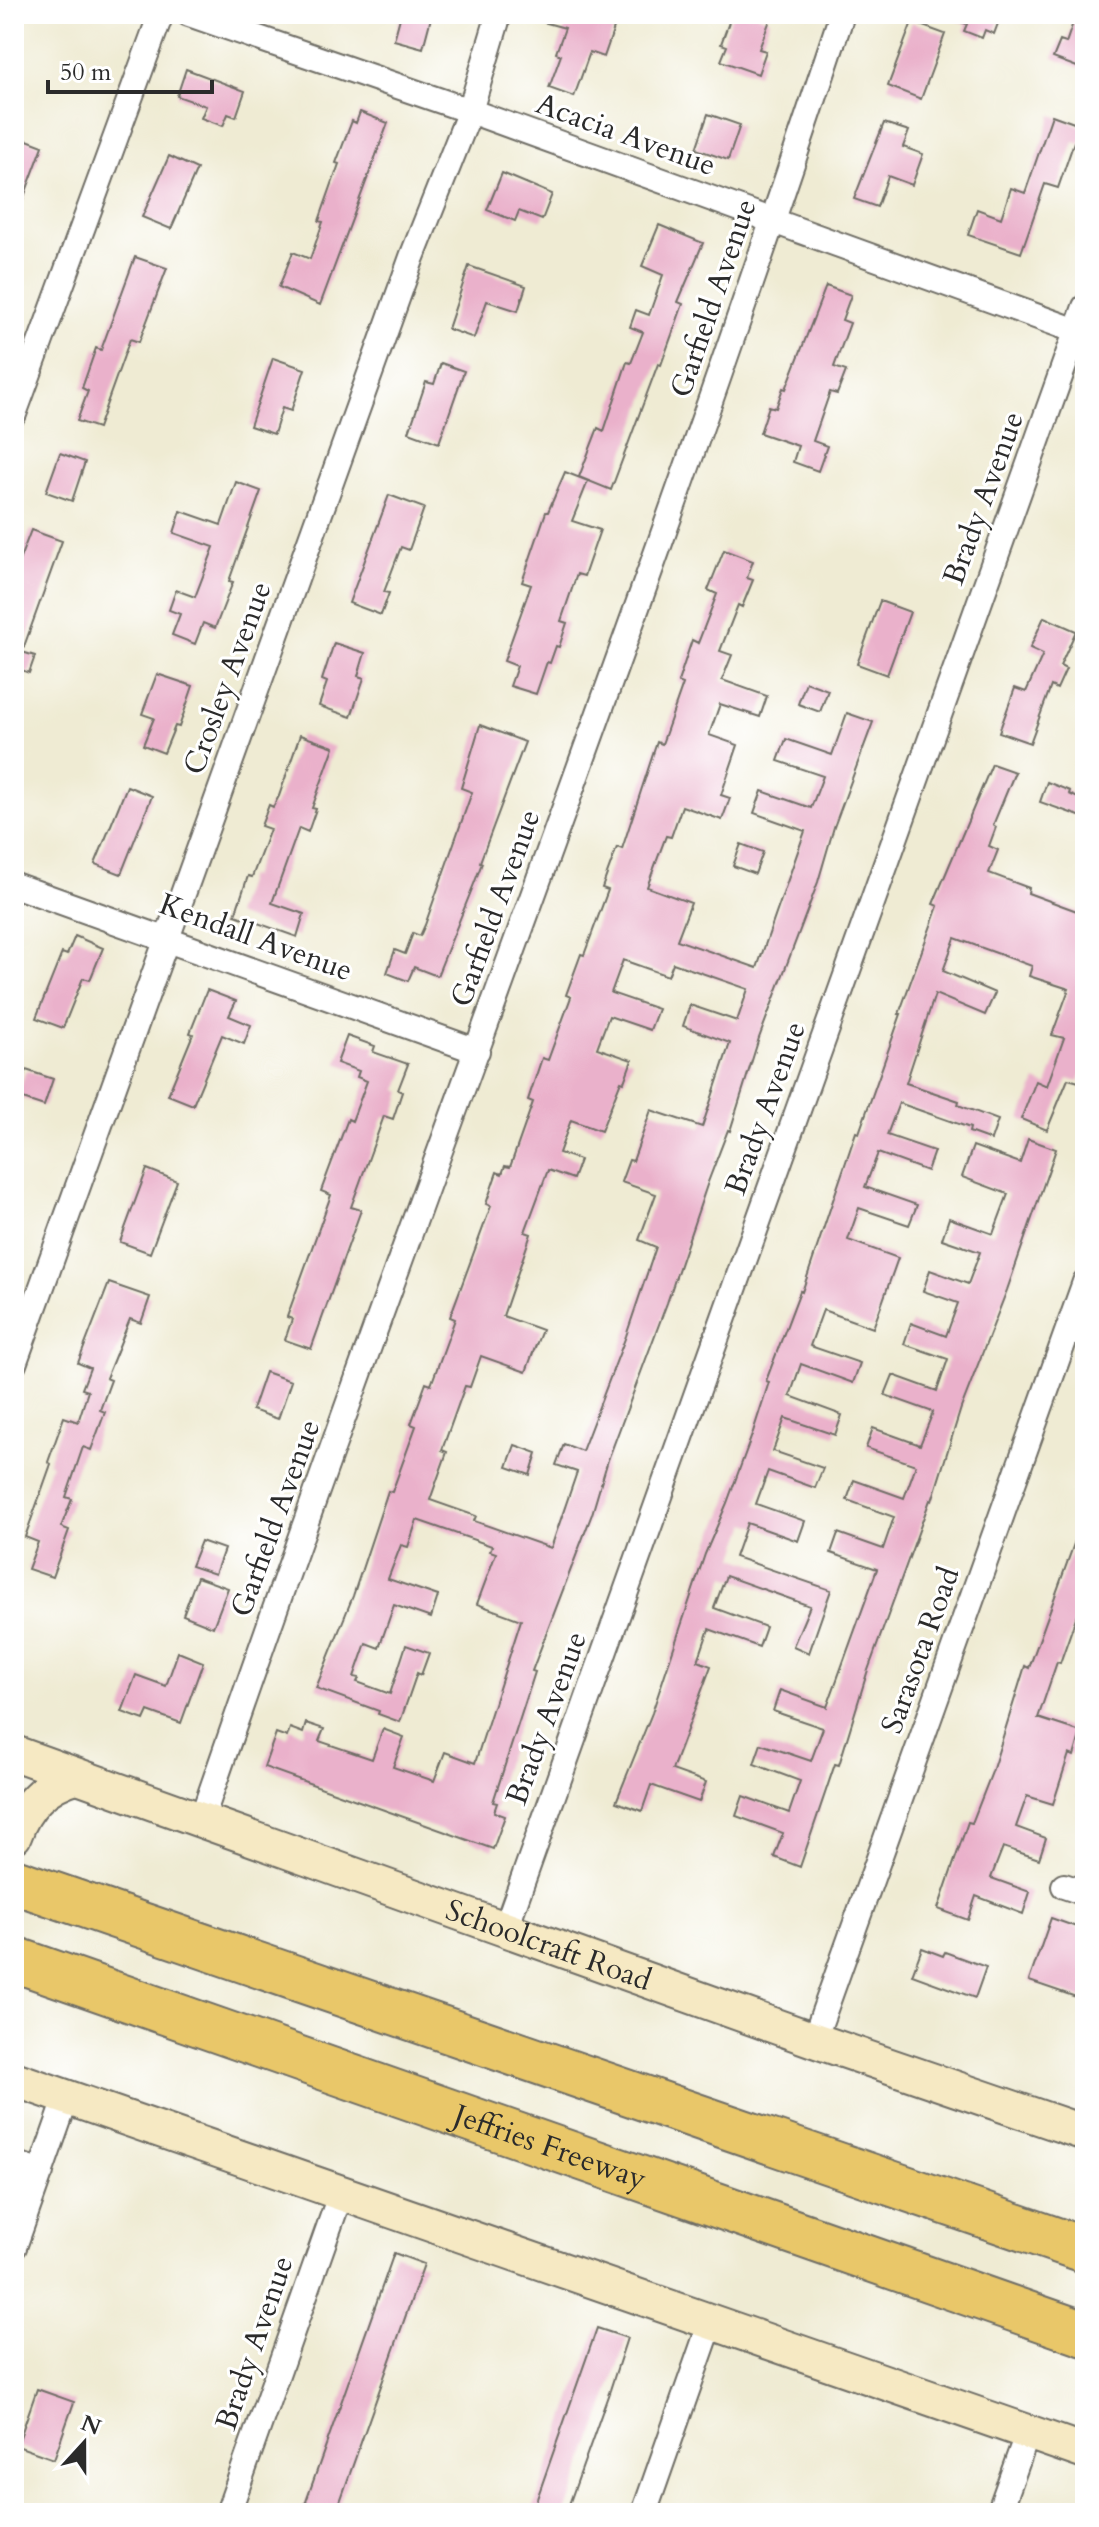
<svg xmlns="http://www.w3.org/2000/svg" width="1099" height="2527" font-family="Cardo,serif">
<rect width="100%" height="100%" fill="#fff"/>
<filter id="ink" filterUnits="userSpaceOnUse"><feTurbulence type="fractalNoise" baseFrequency=".0125" numOctaves="2"/><feDisplacementMap in="SourceGraphic" scale="16" xChannelSelector="R" yChannelSelector="G"/><feConvolveMatrix kernelMatrix="1 2 1 2 8 2 1 2 1" color-interpolation-filters="sRGB"/></filter>
<filter id="wash" filterUnits="userSpaceOnUse"><feTurbulence type="fractalNoise" baseFrequency=".006" numOctaves="4" result="noise"/><feDisplacementMap in="SourceGraphic" scale="32" xChannelSelector="R" yChannelSelector="G"/><feGaussianBlur stdDeviation="1.8" result="paint"/><feColorMatrix in="noise" values="0 0 0 0 0 0 0 0 0 0 0 0 0 0 0 0 0 1.4 0 .05"/><feComposite in="paint" operator="in"/></filter>
<g filter="url(#wash)">
<rect width="100%" height="100%" fill="#efebd3"/>
<g id="blocks">
<path fill="#eab1cb" fill-rule="evenodd" d="M401 14H432L423 48 394 40Z
M533 14H576L614 28 604 57 590 52 574 97 549 88 561 55 556 53 565 28 532 19Z
M732 14H755L770 20 759 49 766 51 758 74 721 61 727 46 721 44Z
M946 14H990L1000 18 994 34 985 30 982 38 964 31 967 24 945 17Z
M1076 14H1085V70L1053 58 1060 41 1066 43Z
M912 22 945 34 921 99 888 86Z
M186 69 245 91 236 117 228 114 223 126 201 118 206 106 177 96Z
M360 112 388 123 320 305 279 287 293 252 310 259 323 222 319 221 339 164 336 163 352 121 356 123Z
M708 114 740 125 728 160 696 149Z
M1052 115 1085 127V130L1080 144 1074 142 1058 188 1045 184 1021 253 968 235 977 209 1001 218 1011 188 1025 193Z
M884 123 909 131 903 147 923 154 912 185 888 176 877 207 854 199Z
M14 135 43 146 16 218 14 217Z
M169 156 197 169 171 229 142 217Z
M502 173 552 194 542 220 519 211 515 221 487 210Z
M659 225 703 243 678 302 683 304 661 365 658 364 611 490 579 477 598 428 604 431 627 362 631 363 643 332 630 327 636 310 649 315 663 275 642 266Z
M135 257 167 268 139 342 130 339 98 428 77 421 88 391 82 388 96 348 101 350Z
M469 266 526 286 518 311 487 301 474 338 448 329Z
M826 286 851 295 842 320 850 323 834 367 846 371 837 394 830 392 813 441 827 446 818 471 793 462 798 446 760 433 769 406 776 408 783 388 786 389Z
M273 358 305 369 291 411 282 408 274 434 250 426Z
M441 363 464 371 439 443 409 432 426 382 434 384Z
M60 453 85 462 72 501 46 492Z
M565 472 588 481 572 521 600 530 584 576 577 574 561 621 567 623 559 647 556 646 550 663 547 662 536 694 510 686 517 666 504 661 531 585 522 582 546 512H548Z
M236 482 261 491 229 581 233 582 215 628 203 623 195 644 172 635 180 614 169 610 176 590 195 597 214 547 174 533 181 511 221 525Z
M389 495 424 508 409 550 401 547 384 592 389 593 381 615 349 603Z
M31 530 62 541 22 652 35 656 29 673 14 667V574Z
M724 550 753 561 747 578 753 580 742 607 738 605 720 651 732 655 722 680 767 696 760 717 720 704 709 735 738 745 721 795 730 798 722 820 682 806 671 837 666 836 647 887 691 903 677 940 757 968 805 831 754 813 762 791 811 808 823 776 778 761 786 739 832 755 847 713 873 722 834 827 818 882 759 1038 730 1131 728 1130 708 1182 667 1303 608 1460 592 1514 532 1671 535 1672 493 1802 497 1803 494 1812 505 1816 493 1849 264 1767 276 1733 287 1737 290 1728 303 1733 306 1723 324 1729 319 1741 372 1759 383 1729 404 1737 393 1767 434 1781 445 1752 475 1763 521 1620 477 1604 496 1553 490 1551 492 1546 417 1520 408 1547 401 1545 388 1579 438 1596 431 1618 394 1605 379 1648 366 1643 354 1677 359 1678 357 1682 390 1694 406 1645 429 1653 421 1675 417 1673 400 1722 378 1714 379 1711 316 1688 353 1596 388 1491 392 1492 416 1426 411 1424 426 1383 431 1385 455 1319 450 1317 491 1206 486 1204 497 1172 502 1174 505 1166 510 1167 533 1102 528 1100 542 1058 548 1060 571 997 566 995 581 954 584 955 608 890 602 888 617 847 622 849 657 742 662 744 683 684 678 682 692 640 698 643 717 594 708 590ZM623 960 668 976 673 963 748 989 737 1021 690 1005 683 1026 730 1043 702 1127 651 1110 633 1161 629 1160 621 1182 656 1194 639 1240 656 1247 626 1336 582 1451 564 1444 556 1465 577 1472 551 1548 474 1521 476 1516 430 1500 447 1452 442 1450 465 1386 470 1387 481 1356 526 1372 534 1350 542 1330 503 1316 531 1234 525 1232 548 1170 573 1179 580 1160 559 1153 571 1120 601 1131 621 1081 624 1082 632 1060 597 1048 609 1016 650 1030 658 1009 611 993Z
M880 601 910 612 887 675 857 664Z
M1044 617 1076 631 1060 666 1066 669 1057 689 1051 686 1030 743 999 732 1015 688 1026 692 1043 654 1030 648Z
M334 643 365 653 358 676 364 678 351 717 319 706 327 682 322 680Z
M157 674 193 686 179 727 175 726 164 753 143 745 154 718 142 714Z
M806 682 828 690 820 712 798 704Z
M480 725 525 742 480 862 482 863 474 884 437 976 414 967 408 981 387 973 395 950 405 954 413 933 420 936 425 925 472 792 461 788Z
M300 735 334 747 312 808 316 809 308 832 299 828 272 903 304 914 297 937 235 915 248 876 252 877 270 829 261 826 269 805 273 807 279 796Z
M992 764 1015 772 993 825 996 827 989 846 998 850 989 873 1029 888 1028 893 1085 914V1064L1079 1082 1068 1079 1047 1130 1021 1119 1036 1081 1047 1086 1064 1038 1052 1035 1069 989 1029 976 1032 966 955 938 943 971 995 993 985 1015 935 994 906 1083 959 1101 958 1105 998 1120 991 1140 969 1132 970 1128 899 1103 887 1135 934 1151 927 1171 878 1153 865 1187 917 1205 909 1225 859 1208 848 1240 898 1258 880 1309 873 1328 823 1310 810 1346 860 1363 853 1383 801 1364 790 1396 842 1415 835 1435 785 1418 773 1451 823 1468 815 1488 768 1471 756 1504 805 1521 798 1541 747 1523 735 1557 831 1590 809 1653 793 1646 810 1606 726 1576 714 1608 766 1627 759 1647 709 1629 698 1661 711 1666 672 1770 706 1782 699 1802 651 1785 642 1811 616 1802 652 1713 705 1554 727 1503 752 1435 769 1382 766 1381 800 1291 802 1292 856 1132 859 1133 901 1014H899L938 906 933 904Z
M1047 782 1070 791 1069 794 1085 801V818L1040 802Z
M127 786 152 796 121 874 95 864Z
M741 844 763 852 755 874 733 866Z
M75 936 103 948 90 980 83 978 63 1028 36 1018 62 953 67 955Z
M207 990 236 1001 229 1016 251 1025 244 1044 222 1035 193 1105 168 1095 193 1034 190 1033Z
M347 1036 375 1046 373 1052 408 1064 398 1090 402 1092 393 1119 384 1116 351 1207 361 1210 311 1349 285 1340 292 1319 287 1317 331 1195 321 1191 348 1119 352 1121 367 1081 357 1077 359 1071 337 1063Z
M26 1070 53 1079 44 1106 17 1097Z
M1028 1139 1056 1149 1007 1290 961 1408 932 1501 930 1500 867 1673 839 1765 835 1764 800 1867 774 1857 783 1833 736 1816 743 1796 789 1813 800 1781 754 1764 761 1744 811 1761 823 1728 773 1711 780 1690 827 1707 877 1569 831 1553 838 1533 883 1549 894 1517 847 1500 854 1480 904 1498 916 1465 866 1448 873 1428 920 1445 933 1412 885 1395 893 1375 937 1391 948 1359 904 1344 911 1323 946 1336 958 1303 923 1291 930 1270 968 1284 980 1252 942 1239 949 1218 993 1234 1008 1194 962 1177 973 1146 1020 1163Z
M147 1169 177 1181 150 1253 120 1242Z
M109 1283 150 1297 141 1323 130 1319 106 1378 111 1380 100 1410 105 1412 91 1450 83 1447 66 1497 72 1499 61 1527 69 1530 52 1577 28 1569 38 1542 25 1537 51 1464 48 1462 64 1417 78 1422 88 1391 82 1389 90 1368 78 1363Z
M265 1372 291 1381 278 1419 252 1410Z
M515 1445 537 1453 530 1475 507 1467Z
M1083 1519 1085 1520V1599L1081 1610 1079 1609 1060 1663 1057 1662 1038 1718 1081 1732 1074 1756 1069 1754 1053 1804 1027 1796 1016 1827 1046 1838 1039 1859 1003 1847 991 1878 1030 1892 1023 1914 976 1896 968 1920 938 1909 968 1822 972 1823 992 1772 1025 1666 1029 1668Z
M201 1541 224 1549 215 1574 191 1566Z
M197 1577 228 1588 213 1627 183 1615Z
M178 1652 203 1662 181 1723 148 1711 144 1720 122 1712 136 1675 166 1686Z
M1051 1918 1085 1930V2000L1029 1981Z
M922 1948 943 1956 945 1952 986 1967 975 1998 912 1975Z
M394 2253 424 2264 336 2513H302Z
M597 2328 627 2338 610 2390 566 2513H532Z
M37 2389 74 2402 54 2459 17 2446Z"/>
</g>
</g>
<g filter="url(#ink)">
<use href="#blocks" fill-opacity="0" stroke="#706e66" stroke-width="2"/>
<g fill="none" stroke-linecap="round" stroke-linejoin="round">
<g stroke="#706e66" stroke-width="28">
<path id="minor" d="M189 14 470 111 1085 334
M14 414 161 14
M14 885 477 1051
M14 1364 412 257 470 111 499 14
M201 1821C409 1217 642 621 842 14
M1064 1886 1085 1893
M505 1930 1085 307
M814 2040 1085 1282
M14 2163 41 2172
M14 2247 67 2097
M228 2513 341 2193
M644 2513 711 2322
M999 2513 1028 2432"/>
</g>
<g stroke="#706e66" stroke-width="38">
<g id="secondary">
<path id="s1" d="M14 1753 814 2040 1085 2133"/>
<path d="M14 1836C25 1805 44 1785 76 1776"/>
<path d="M14 2079 1085 2452"/>
</g>
</g>
<g stroke="#706e66" stroke-width="48">
<g id="motorway">
<path d="M14 1881 1085 2250"/>
<path id="s2" d="M14 1959 1085 2334"/>
</g>
</g>
<use href="#minor" stroke="#fff" stroke-width="24"/>
<use href="#secondary" stroke="#f6e9c3" stroke-width="34"/>
<use href="#motorway" stroke="#e9c769" stroke-width="44"/>
</g>
</g>
<g text-anchor="middle" stroke-width="6" stroke-linejoin="round" paint-order="stroke">
<g font-size="30" fill="#2b2b2b" stroke="#fff">
<text transform="translate(626 134) rotate(20)" y="10">Acacia Avenue</text>
<text transform="translate(713 298) rotate(-71)" y="10">Garfield Avenue</text>
<text transform="translate(983 498) rotate(-70)" y="10">Brady Avenue</text>
<text transform="translate(227 678) rotate(-70)" y="10">Crosley Avenue</text>
<text transform="translate(495 908) rotate(-70)" y="10">Garfield Avenue</text>
<text transform="translate(256 937) rotate(20)" y="10">Kendall Avenue</text>
<text transform="translate(765 1108) rotate(-70)" y="10">Brady Avenue</text>
<text transform="translate(275 1518) rotate(-70)" y="10">Garfield Avenue</text>
<text transform="translate(920 1650) rotate(-70)" y="10">Sarasota Road</text>
<text transform="translate(546 1718) rotate(-70)" y="10">Brady Avenue</text>
<text dy="10" stroke="none"><textPath href="#s1" startOffset="568">Schoolcraft Road</textPath></text>
<text dy="10" stroke="none"><textPath href="#s2" startOffset="568">Jeffries Freeway</textPath></text>
<text transform="translate(254 2343) rotate(-71)" y="10">Brady Avenue</text>
</g>
</g>
<rect width="1099" height="2527" fill="none" stroke="#fff" stroke-width="48"/>
<g transform="translate(84 2443) rotate(21)" stroke="#ffffff" stroke-width="6" paint-order="stroke">
<path d="M0-6L14 30L0 20L-14 30Z" fill="#2b2b2b"/>
<text y="-12" font-size="22" font-weight="bold" text-anchor="middle" fill="#2b2b2b">N</text>
</g>
<path d="M48 80v12h164v-12" fill="none" stroke="#2b2b2b" stroke-width="4"/>
<text x="60" y="80" font-size="24" fill="#2b2b2b" stroke="#ffffff" stroke-width="6" paint-order="stroke">50 m</text>
</svg>
